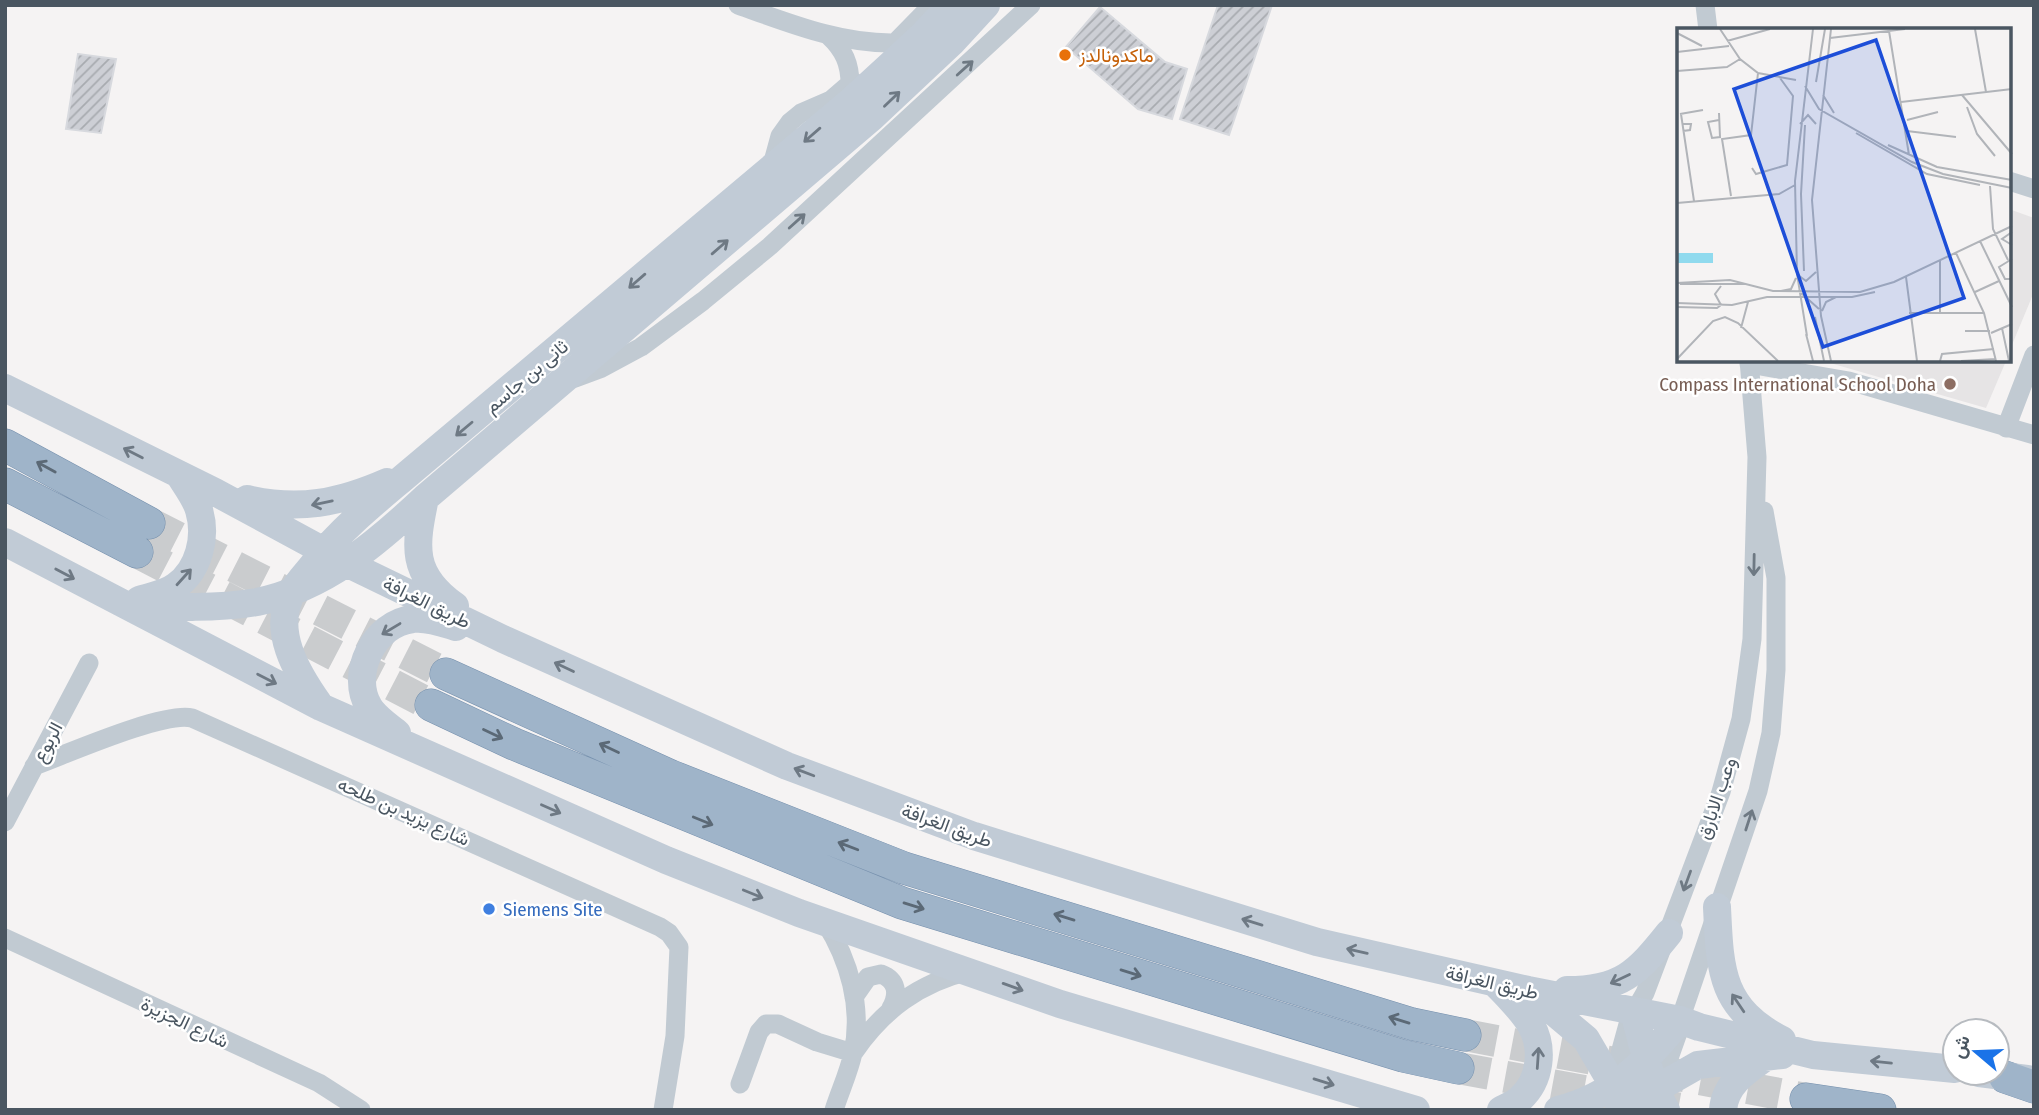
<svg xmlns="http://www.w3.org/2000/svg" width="2039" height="1115" font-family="'Fira Sans Condensed',Vazirmatn,sans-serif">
<defs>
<pattern id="building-hatch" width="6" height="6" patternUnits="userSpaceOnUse" patternTransform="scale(1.75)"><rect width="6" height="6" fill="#cdcfd5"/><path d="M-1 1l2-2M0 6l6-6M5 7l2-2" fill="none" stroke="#a8abb0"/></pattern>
</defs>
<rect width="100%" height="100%" fill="#f5f3f3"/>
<path fill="#e6e4e5" d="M2009 209 2034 218V292L2009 352Z
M1823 361H2006L1986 408Z"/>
<path fill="url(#building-hatch)" stroke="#d7d9de" stroke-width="2" d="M1218 5H1272L1229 135 1180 119Z
M1100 7 1165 62 1187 69 1172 119 1138 109 1066 47Z
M78 54 116 59 101 133 66 129Z"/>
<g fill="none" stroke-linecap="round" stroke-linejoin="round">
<path stroke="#caccce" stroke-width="32" stroke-dasharray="32 16" stroke-linecap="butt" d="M149 523 446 674
M137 552 431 705
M1465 1035 1806 1099
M1458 1068 1687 1110"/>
<g stroke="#7690ad" stroke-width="33">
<path id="trunk" d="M5 445 149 523
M5 484 137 552
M446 674 671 776 904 868 1412 1024 1465 1035
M431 705 514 744 902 903 1403 1056 1458 1068
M2005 1077 2034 1087
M1806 1099 1880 1110"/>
</g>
<path stroke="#c1cad2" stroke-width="19" d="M738 5C789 23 840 44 895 43
M1705 5 1708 30
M829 36C844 50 850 64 850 84
M891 47 932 5
M771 169 780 136 790 122 801 113 831 100 853 81
M2009 181 2034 189
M1749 364 1849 381 2034 435
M575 378 602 368 641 347 703 301 770 246 1031 5
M2006 428 2034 355
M34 766C67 754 164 711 192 718L660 927 669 933 679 947 675 1036 663 1110
M5 822 89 663
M825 922C849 960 863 1007 853 1053 849 1072 840 1091 834 1110
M5 938 319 1083 361 1110
M854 997 868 977 881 974C897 980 899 994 891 1008
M1634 1012 1645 993 1721 792 1741 719 1752 639 1757 457 1749 360
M1680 1020 1758 791 1771 733 1776 670V578L1764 511
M854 1052C883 1010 919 983 969 971
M740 1084 759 1032 766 1024H778L817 1042 853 1053"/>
<path stroke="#c1cad2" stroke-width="24" d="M1612 1092 1634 1012
M1648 1110 1677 1028"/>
<path stroke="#c1cbd6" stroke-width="28" d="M5 388 215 492 348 564 503 639 787 766 974 836 1317 942 1528 990 1680 1020 1699 1027 1813 1055 1955 1069
M425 498C415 546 410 574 455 606
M247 499C299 511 339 503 387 482
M5 542 321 707 666 860 799 913 1060 1004 1416 1110
M139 600C151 596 166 594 176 586 199 570 207 537 199 510 196 499 187 487 180 476
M133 605C174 607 216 609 257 602 325 588 377 543 425 498L872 117 952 42 986 5
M319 704C297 673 270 629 293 591 299 580 309 571 316 561 343 527 376 501 409 473L849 103 922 36 951 5
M397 733C388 726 375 717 369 707 349 674 374 623 413 619 427 617 443 623 456 627
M1717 907C1720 970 1720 1008 1782 1040
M1495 983C1508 996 1521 1009 1531 1025 1544 1048 1541 1080 1520 1099 1515 1104 1507 1107 1501 1110
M1567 990C1621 990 1637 973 1669 933
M1530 992 1586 1039 1614 1087 1621 1110
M1634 1012 1654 1088 1666 1110
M1979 1073 2027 1079
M1558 1110C1613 1096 1645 1063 1680 1020
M1619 1110 1698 1065 1782 1055
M1723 1110C1725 1084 1746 1071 1766 1057"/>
<use href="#trunk" stroke="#9fb4c9" stroke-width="32"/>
</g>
<defs><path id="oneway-shaft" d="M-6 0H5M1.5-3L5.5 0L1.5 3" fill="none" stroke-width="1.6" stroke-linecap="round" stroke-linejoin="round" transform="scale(1.75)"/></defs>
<g stroke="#6e7983">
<use href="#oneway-shaft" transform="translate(965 68) rotate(-42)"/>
<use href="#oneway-shaft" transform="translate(797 221) rotate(-42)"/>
<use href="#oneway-shaft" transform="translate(1754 565) rotate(91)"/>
<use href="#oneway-shaft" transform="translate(1749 820) rotate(-72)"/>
<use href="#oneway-shaft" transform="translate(1687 881) rotate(110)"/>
</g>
<g stroke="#6e7984">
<use href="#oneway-shaft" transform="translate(892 99) rotate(-44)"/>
<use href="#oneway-shaft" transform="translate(812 135) rotate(139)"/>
<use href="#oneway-shaft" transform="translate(720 247) rotate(-41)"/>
<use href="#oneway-shaft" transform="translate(637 281) rotate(139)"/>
<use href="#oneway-shaft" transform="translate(464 429) rotate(140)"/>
<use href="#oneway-shaft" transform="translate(133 453) rotate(-153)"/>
<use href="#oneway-shaft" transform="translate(322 503) rotate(168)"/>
<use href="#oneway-shaft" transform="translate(65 574) rotate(28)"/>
<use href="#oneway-shaft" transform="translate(184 577) rotate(-48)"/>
<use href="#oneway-shaft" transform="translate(391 629) rotate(149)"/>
<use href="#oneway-shaft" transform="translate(564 667) rotate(-155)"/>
<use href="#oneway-shaft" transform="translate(267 679) rotate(27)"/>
<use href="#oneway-shaft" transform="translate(804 772) rotate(-159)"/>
<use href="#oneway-shaft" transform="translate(551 809) rotate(24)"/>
<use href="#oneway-shaft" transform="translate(753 894) rotate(22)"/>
<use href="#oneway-shaft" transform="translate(1252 922) rotate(-163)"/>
<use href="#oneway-shaft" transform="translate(1357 951) rotate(-167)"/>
<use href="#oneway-shaft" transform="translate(1620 979) rotate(155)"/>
<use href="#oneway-shaft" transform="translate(1013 987) rotate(20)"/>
<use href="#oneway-shaft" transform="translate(1738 1003) rotate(-124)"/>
<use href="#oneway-shaft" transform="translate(1538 1058) rotate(-86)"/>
<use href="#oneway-shaft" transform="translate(1881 1062) rotate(-174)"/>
<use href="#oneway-shaft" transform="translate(1324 1082) rotate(17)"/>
</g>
<g stroke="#5b6976">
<use href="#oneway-shaft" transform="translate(46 467) rotate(-151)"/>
<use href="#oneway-shaft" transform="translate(493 734) rotate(25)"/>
<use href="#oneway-shaft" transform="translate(609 748) rotate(-155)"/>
<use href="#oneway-shaft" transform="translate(703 821) rotate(22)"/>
<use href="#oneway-shaft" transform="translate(848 846) rotate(-159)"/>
<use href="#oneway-shaft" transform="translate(914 906) rotate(17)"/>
<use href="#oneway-shaft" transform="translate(1064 917) rotate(-163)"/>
<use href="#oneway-shaft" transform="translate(1131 973) rotate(17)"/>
<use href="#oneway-shaft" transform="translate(1399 1020) rotate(-163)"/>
</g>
<circle fill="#e8710a" stroke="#fff" stroke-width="2.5" cx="1065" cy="55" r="7"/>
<circle fill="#8d6e63" stroke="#fff" stroke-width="2.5" cx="1950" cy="384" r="7"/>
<circle fill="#3f7fe0" stroke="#fff" stroke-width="2.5" cx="489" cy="909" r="7"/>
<g text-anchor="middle" stroke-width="5" stroke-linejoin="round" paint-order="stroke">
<g font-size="19" fill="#c56008" stroke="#fff" text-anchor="start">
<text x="1079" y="62">ماكدونالدز</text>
</g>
<g font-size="19" fill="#4a5661" stroke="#fff">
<text transform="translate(526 376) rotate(-40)" y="7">ثانى بن جاسم</text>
<text transform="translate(427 602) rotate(26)" y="7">طريق الغرافة</text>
<text transform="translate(47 742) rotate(-62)" y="7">الربوع</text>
<text transform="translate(1716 798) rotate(-71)" y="7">وعب الابارق</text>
<text transform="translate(404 811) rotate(24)" y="7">شارع يزيد بن طلحه</text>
<text transform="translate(947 825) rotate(20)" y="7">طريق الغرافة</text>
<text transform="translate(1492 982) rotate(13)" y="7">طريق الغرافة</text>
<text transform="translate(185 1022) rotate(25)" y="7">شارع الجزيرة</text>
</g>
<g font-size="19" fill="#785e54" stroke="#fff" text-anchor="end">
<text x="1936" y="391">Compass International School Doha</text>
</g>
<g font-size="19" fill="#366cbe" stroke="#fff" text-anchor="start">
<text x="503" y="916">Siemens Site</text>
</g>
</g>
<g transform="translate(1677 28)">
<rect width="334" height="334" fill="#f5f3f3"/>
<path d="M0 225H36V235H0Z" fill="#90daee"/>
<path fill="none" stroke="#b1b4b9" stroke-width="2" d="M43 1 63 31 81 45 119 52M154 1 135 172 144 288 154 333M298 1 309 64M212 3 232 127M0 5 25 18M153 10 228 1M50 13 93 1M0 24 52 18M0 43 50 39 63 31M139 54 148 1M128 58 142 81 235 134 266 146 335 160M146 67 157 85M285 67 335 126M224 74 335 61M290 79 300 106 318 128M3 86 26 82M4 86 17 173M42 92 31 94 35 110 43 109 42 85M230 92 261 84M5 96H14L13 102 6 103M123 96 131 87 139 96M230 103 279 109M179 105 250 146 303 157M211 117 260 139 335 152M75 140 79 146 110 137 116 68 103 50M313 158 316 201 331 232M54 168 45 111 74 107 81 45M0 175 102 166 118 157M335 204 325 211 335 217M303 213 335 279M279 225 307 285 319 333M335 231 322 239 328 251H335M263 233V286M127 243 124 166 128 97M121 247 129 253 139 244M229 249 240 333M0 255 53 252 96 263 183 264 217 254 335 198M3 256H67M104 263 114 261 119 250M123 264 142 281M298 264 322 253M0 275 55 277 90 269H175L198 264M0 279 40 280 44 277 38 266 44 258M145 283 149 274 159 269M232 285H307M138 289 147 333M64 300 71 274M325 300 332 333M288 303H313M314 305 335 296M129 306 136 333M130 308 120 246 118 153 136 1M0 331 36 293 48 289 61 295 101 333M263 333 265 326 317 321M284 333 319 331"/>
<path fill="#1d4ed8" fill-opacity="0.15" stroke="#1d4ed8" stroke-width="3.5" d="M199 12 287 270 146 319 57 61Z"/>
<rect width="334" height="334" fill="none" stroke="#4a5661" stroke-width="3.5"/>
</g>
<rect width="2039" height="1115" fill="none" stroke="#4a5661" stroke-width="14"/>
<g transform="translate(1976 1052) rotate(289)"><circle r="33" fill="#ffffff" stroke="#b7bbc0" stroke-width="2"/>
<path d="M0-5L12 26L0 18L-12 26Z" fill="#1a73e8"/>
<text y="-10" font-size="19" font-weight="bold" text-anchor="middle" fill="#4a5661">ش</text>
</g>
</svg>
